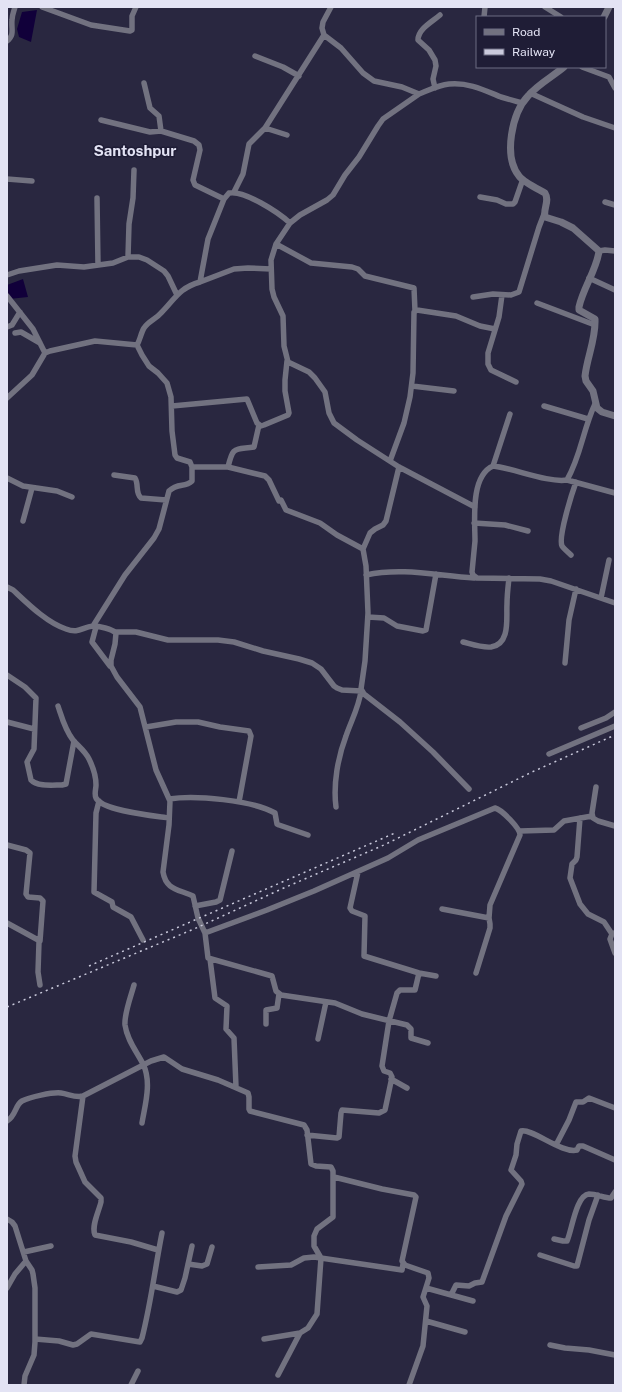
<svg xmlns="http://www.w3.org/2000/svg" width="622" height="1392" font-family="'Public Sans',sans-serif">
<rect width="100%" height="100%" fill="#292740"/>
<path fill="#11003a" d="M37 10 31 42 19 37 17 29 22 12Z
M23 279 28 297 9 299 7 285Z"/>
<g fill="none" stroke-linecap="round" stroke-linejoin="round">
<path stroke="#727280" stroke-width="5.5" d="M42 7 91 25 130 31 132 30V16L136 7
M331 7 323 22 322 28 324 35 341 48 363 73 374 81 402 87 419 94C429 90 439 85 449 84 468 82 484 90 501 97 508 99 515 101 522 103
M545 7 561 17
M484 17 485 7
M7 41C15 35 11 29 12 20 12 15 14 11 15 7
M255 56 283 67 299 76
M582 67 609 77 615 88
M144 83 150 108 159 116 161 131 194 141 199 145 200 150 193 180 195 185 224 199
M435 88 433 79 436 66 435 60 429 50 418 40C418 29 432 22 440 15
M530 93 583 117 615 128
M419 94 383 119 378 126 359 157 345 175 333 195 327 200 300 215 290 223 276 244 271 260 272 289 274 297 283 316 284 346 288 362 309 372 315 378 325 392 329 413 334 423 357 440 399 467 475 507
M101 120 150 132 161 131
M287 135 265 128 324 35
M7 179 32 181
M234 192 243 174 249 144 265 128
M480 197 497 200 506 204H513L515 202 523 179
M97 198 98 265
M605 202 615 205
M276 244 311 263 352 267 358 269 365 276 414 288 415 311
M599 251 605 250 615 251
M128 257 129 224 133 198 134 170
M271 269 248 268 234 269 200 282 208 239 224 199 229 193C244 190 278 212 290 223
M7 275 19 271 57 265 84 267 113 263 128 257H139L147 260 164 271 168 276 177 295
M589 278 615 290
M502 295 499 317 488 353V364L491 370 516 382
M7 296 33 329 45 353
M473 297 493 294 511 295 519 292 539 227 544 214
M537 303 595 325
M7 327 12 325 20 312
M15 333 21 332 40 343
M412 386 454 391
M7 398 32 375 45 353 50 351 95 341 137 345
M595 404C583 429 581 456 567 480 548 483 513 468 493 466 470 476 475 521 475 541 474 551 473 562 472 572L473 575 477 578 540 579 551 581 615 603
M172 406 247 399 257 423 261 426 264 425 288 415 289 413 285 391V380L287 361
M544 406 588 419
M390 461 404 423 410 397 413 373 414 312 417 310 456 316 480 326 495 329
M493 466 510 414
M192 467H228L265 476 269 480 279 501
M228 467C233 446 234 450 254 447L259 425
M399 467 386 521 383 525 375 529 370 533 363 549 366 566 368 613 365 661 361 689 364 694 400 722 433 752 469 789
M114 475 135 478C139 484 135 493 141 498L166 500
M7 478 23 486 57 491 72 497
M567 480 615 493
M281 500 286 510 320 523 337 535 363 549
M23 521 32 488
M474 523 505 525 528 531
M571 555C568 552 564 549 562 546 558 537 572 493 576 482
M366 575C403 567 438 576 474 578
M7 587 13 590C27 603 47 623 66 629 79 634 82 627 93 626 99 626 112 629 116 633L115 644 111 660V666L117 677 140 707 156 770 170 801 169 825 163 872C166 890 178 889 193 896L198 918 205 933 208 958 272 976 276 991 281 995 335 1003 362 1014 407 1025 411 1029V1038L428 1043
M601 598 609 560
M368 617 384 618 397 626 423 631 426 630 436 574
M93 626 125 575 154 538 159 529 169 491C178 482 185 488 192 481V467L190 462 177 458 175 455 172 431 171 397 167 383 158 373 149 366 142 355 137 345C140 340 141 333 144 328 149 321 156 319 161 313 175 299 179 288 200 282
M96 627 92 642 110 666
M115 632H136L168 640H218L234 642 263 651 299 659 312 663 321 669 334 686 337 688 342 690 361 691C359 707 351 721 346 736 338 757 333 784 336 807
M463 642C471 644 482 648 491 647 511 644 506 617 507 604 507 595 508 587 509 578
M565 663 569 620 576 589
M7 675 25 687 36 698 34 749 27 762 31 780C37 787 53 785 62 785L66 784 74 741
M58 706C62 718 65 730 73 740 78 746 85 751 89 759 93 767 96 777 96 785 96 789 94 794 96 798 102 811 156 816 169 818
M7 722 34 729
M146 727 176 722H198L220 727 249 731 251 736 239 802
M581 728 606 718 615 712
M549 754 615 726
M596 787 592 813 593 818 598 821 615 826
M169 799C195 795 252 800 275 813L277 824 279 825 308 835
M99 801 96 813 94 892 112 902 113 907 131 917 143 940
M580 818 577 857 576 860 572 864 570 878 580 904 588 914 604 922 612 934
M520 831 554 830 564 821 592 816
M7 845 26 850 30 853 26 894 28 897 40 898 43 901 40 941 7 923
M358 872 350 908 352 911 365 916 364 956 419 973 436 976
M195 906 216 902 220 900 232 851
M442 909 489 918
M205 933 267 910 314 891 388 858 418 840 495 808C502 810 520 828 520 835L490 905 489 918 490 924V928L476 973
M614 933 612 934 610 939 615 953
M39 942 38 972 40 985
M210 959 215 998 227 1006 226 1029 234 1038 236 1087
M134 985C131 996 124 1014 125 1025 127 1040 137 1052 143 1064 152 1082 145 1105 142 1123
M266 1024V1010L277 1008 279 994
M318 1039 326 1002
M391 1079 407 1088
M83 1096 75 1156 76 1162 85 1182 101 1198V1202C99 1211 91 1226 95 1235L131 1242 158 1250
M7 1121C16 1116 15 1105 22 1101 30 1097 52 1092 61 1093 69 1094 75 1098 83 1096L151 1061 164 1057 182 1069 218 1080 248 1093 249 1097V1109L250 1111 304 1125 307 1130 311 1164 316 1166 331 1167 333 1171V1217L317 1229 314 1236V1246L321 1258 317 1314 308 1328 300 1333 264 1339
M307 1135 337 1138 339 1137 341 1113 342 1110 379 1113 385 1110 392 1077 390 1073 384 1071 382 1066 389 1021 397 993 400 990H415L419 973
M556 1145 569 1120 576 1102H583L589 1098 615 1108
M334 1177 382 1189 414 1195 416 1197 402 1261 405 1265 428 1273 429 1278 423 1297 427 1306 423 1346 409 1385
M7 1219 12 1222 15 1226 26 1261 15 1274 7 1288
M554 1239 563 1241H567C572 1230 576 1195 589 1194 597 1194 604 1198 611 1198L615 1192
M24 1252 51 1246
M540 1255 574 1266H577L589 1220 598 1195
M188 1264 202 1266 207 1264 212 1247
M258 1267 291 1265 304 1258 314 1257 402 1270 403 1264
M153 1286 177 1292 181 1290 185 1278 192 1246
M426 1288 473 1301
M451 1295 456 1285 469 1286 475 1283 482 1282 506 1216 522 1184 521 1181 511 1170 516 1155 517 1144 521 1131C532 1128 562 1154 577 1150L579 1146H583L615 1160
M426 1321 465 1332
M35 1339 59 1341 73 1345 77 1344 91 1334 140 1342 142 1338C151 1303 155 1268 162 1233
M550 1345 565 1348 589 1350 615 1355
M278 1375 300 1333
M24 1385 25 1376 34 1355 35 1342V1288L33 1274 32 1270 26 1261
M131 1385 138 1371"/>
<path stroke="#727280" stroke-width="7" d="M604 17 609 7
M564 67C552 77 538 84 528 96 512 113 503 156 519 176 523 182 538 189 545 193 550 201 543 208 545 217L561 222 573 228 599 251C597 269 583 288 579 307V310L595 319C596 339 587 357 585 376L586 381 593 391 597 408 602 412 615 416"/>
<path stroke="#cacadc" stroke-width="1.5" stroke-dasharray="2 4" stroke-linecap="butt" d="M89 966 395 833
M7 1007 194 929 286 887 384 845 532 772 615 735"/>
</g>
<g text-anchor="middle" stroke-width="3" stroke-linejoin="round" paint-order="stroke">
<g font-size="15" font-weight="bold" fill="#e3e3f4" stroke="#1f1d36">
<text x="135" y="156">Santoshpur</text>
</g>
</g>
<rect width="622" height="1392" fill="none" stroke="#e3e3f4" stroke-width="16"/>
<rect x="476" y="16" width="130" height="52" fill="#1f1d36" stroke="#6d6c82"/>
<rect x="484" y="29" width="20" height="6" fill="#727280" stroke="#6d6c82"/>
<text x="512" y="36" font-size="12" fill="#e3e3f4">Road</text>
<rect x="484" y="49" width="20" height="6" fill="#cacadc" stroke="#6d6c82"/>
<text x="512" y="56" font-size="12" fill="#e3e3f4">Railway</text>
</svg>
